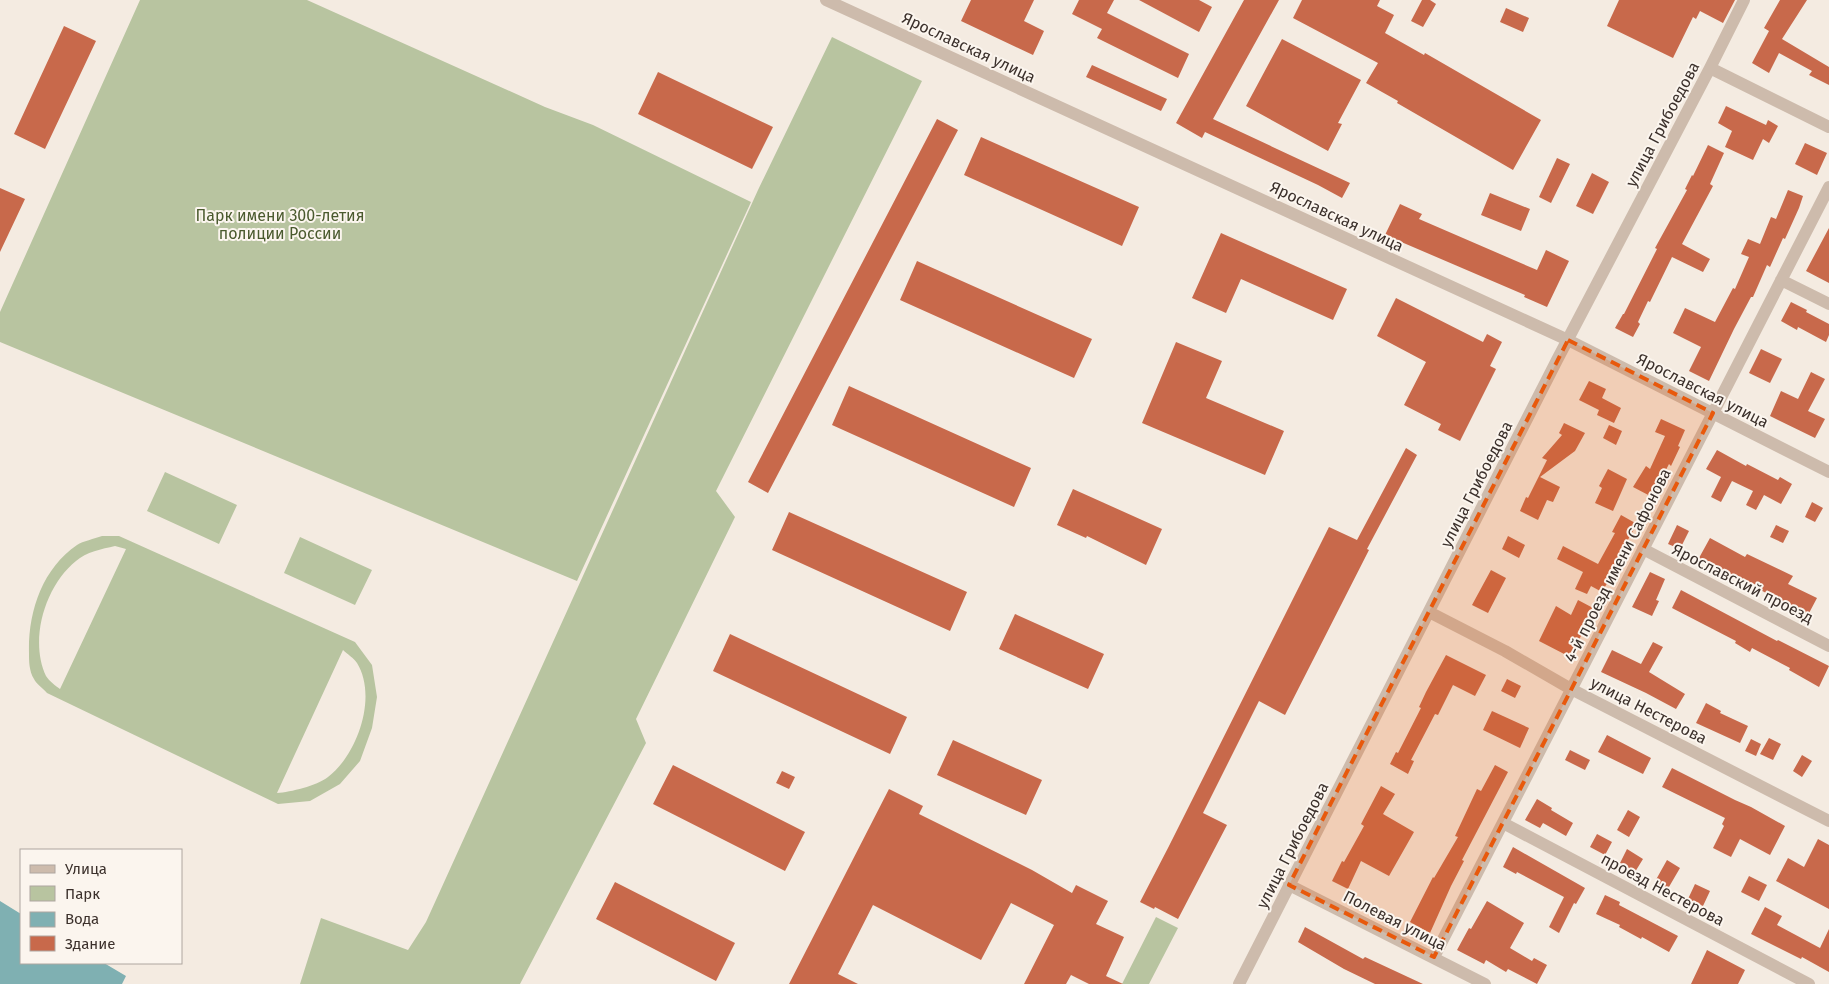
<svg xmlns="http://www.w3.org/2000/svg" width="1829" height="984" font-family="'Fira Sans',sans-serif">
<rect width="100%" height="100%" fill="#f4ebe1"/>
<path fill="#b8c4a0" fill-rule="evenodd" d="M140 0H307L545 107 593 125 751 202 577 581 0 342V312Z
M832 37 922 81 716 491 735 517 636 719 646 743 520 984H300L321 918 408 950 426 922 758 190Z
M165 472 237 505 219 544 147 511Z
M102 536H119L355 642 372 665 377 697 372 728 360 761 340 784 310 801 278 804 47 693C43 688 36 684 34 679 29 671 29 661 29 653 28 612 42 569 77 545 83 541 94 539 102 536ZM115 546 126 549 60 689C56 686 49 681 46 676 29 640 45 586 76 561 86 552 102 549 115 546ZM343 650C347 654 354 658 357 663 378 697 357 755 328 777 316 786 291 792 277 793Z
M300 537 372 570 355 605 284 573Z
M1156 917 1178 928 1149 984H1122Z"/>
<path fill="#7fb0b2" d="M0 901 21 914V963H104L126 976 122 984H0Z"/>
<path fill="#c8694b" d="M971 0H1034L1024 21 1044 31 1033 55 961 21Z
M1079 0H1114L1107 13 1189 54 1178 78 1097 38 1102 29 1072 14Z
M1139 0H1199L1212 7 1199 32Z
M1244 0H1279L1213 119 1350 183 1342 198 1318 185 1205 132 1202 138 1176 123Z
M1302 0H1380L1377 6 1394 15 1385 33 1424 55 1425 53 1541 120 1513 170 1397 103 1398 101 1366 83 1378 63 1293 18Z
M1422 0H1430L1436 4 1423 27 1411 21Z
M1619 0H1735L1723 23 1700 11 1696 19 1693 17 1673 58 1607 26Z
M1780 0H1807L1782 39 1829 67V85L1809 75 1812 71 1779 53 1769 73 1752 63 1769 31 1764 28Z
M1506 8 1529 18 1523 32 1500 22Z
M64 26 96 41 45 149 14 134Z
M1282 39 1361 80 1338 123 1342 124 1328 151 1246 106Z
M1092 65 1167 99 1161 111 1086 77Z
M658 72 773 127 752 169 638 114Z
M1726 106 1766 125 1768 120 1778 126 1769 143 1763 139 1753 160 1725 147 1732 131 1718 123Z
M937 119 958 130 768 493 748 482Z
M981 137 1139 207 1122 246 964 175Z
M1805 143 1827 153 1817 175 1795 164Z
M1708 145 1724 153 1710 184 1713 186 1682 244 1710 259 1703 272 1672 257 1650 302 1648 301 1638 322 1640 324 1633 337 1615 328 1623 314H1624L1657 249 1655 248 1687 190 1685 189 1692 175 1693 176Z
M1557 158 1570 164 1551 203 1539 197Z
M1592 173 1609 182 1593 214 1576 206Z
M0 188 25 199 0 252Z
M1788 190 1803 196 1799 208 1785 239 1783 238 1770 267 1767 265 1753 297H1751L1734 329 1709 381 1689 371 1701 347 1673 333 1685 308 1715 322 1733 288 1735 289 1749 257 1741 254 1748 239 1760 244 1771 217 1776 219Z
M1490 193 1530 209 1521 231 1481 215Z
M1400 204 1422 214 1419 219 1537 270 1546 250 1569 261 1547 307 1524 297 1525 295 1385 235Z
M1829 228V283L1806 271Z
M1221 233 1347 289 1333 320 1241 279 1226 313 1192 298Z
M917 261 1092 339 1074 378 900 300Z
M1396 298 1483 342 1487 334 1502 342 1490 366 1496 369 1460 441 1438 430 1441 424 1404 405 1426 362 1377 336Z
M1791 302 1807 310 1806 312 1829 324V335L1826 342 1798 327 1797 330 1781 321Z
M1176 342 1222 361 1206 398 1284 431 1265 475 1142 423Z
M1761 349 1782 359 1770 383 1749 373Z
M1811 372 1825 379 1808 411 1825 419 1815 438 1770 416 1781 391 1798 399Z
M1589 381 1606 389 1602 398 1621 408 1614 423 1597 415 1599 410 1579 400Z
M849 386 1031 468 1014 507 832 425Z
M1661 419 1685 430 1678 446 1680 447 1671 466 1669 464 1657 487 1659 488 1654 498 1633 487 1646 466 1650 469 1665 436 1655 432Z
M1564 423 1585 433 1575 451 1540 477 1560 487 1553 502 1547 500 1538 520 1520 511 1526 497 1528 498 1547 460 1542 458 1562 435 1559 433Z
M1609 425 1622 431 1616 445 1603 438Z
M1406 448 1417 455 1367 549 1369 550 1285 715 1259 701 1203 813 1227 825 1178 919 1155 907 1154 909 1140 902 1169 846 1329 527 1357 540Z
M1717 450 1746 466 1747 464 1778 480 1780 477 1792 484 1781 504 1764 495 1756 510 1746 505 1753 491 1732 481 1721 502 1711 497 1721 477 1706 469Z
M1608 469 1627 479 1613 511 1595 503 1602 488 1599 486Z
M1073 489 1162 529 1146 565 1087 536 1086 538 1057 525Z
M1812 502 1823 508 1815 522 1805 517Z
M789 512 967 592 950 631 772 550Z
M1621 515 1637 524 1618 557 1621 559 1602 592 1591 586 1587 594 1575 589 1583 572 1557 559 1563 546 1598 564 1615 533 1612 532Z
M1677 525 1689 531 1680 549 1668 544Z
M1776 525 1789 531 1783 543 1770 537Z
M1508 536 1525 545 1519 558 1502 549Z
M1710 538 1745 557 1747 554 1793 576 1788 584 1817 598 1808 615 1699 558Z
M1491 570 1506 578 1488 613 1472 605Z
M1650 572 1665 579 1656 600 1659 601 1652 616 1632 607Z
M1681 590 1777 641 1778 640 1829 666 1819 687 1789 670 1790 668 1752 648 1750 652 1735 643 1736 641 1672 608Z
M1578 600 1595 609 1570 657 1539 641 1556 606 1571 615Z
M1015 614 1104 654 1088 689 999 649Z
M730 634 907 717 890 754 713 671Z
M1653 642 1663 647 1649 672 1685 694 1676 709 1646 693 1601 672 1612 650 1641 664Z
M1446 655 1486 675 1475 696 1453 685 1438 715 1435 714 1411 760 1414 761 1408 774 1390 764 1396 752 1398 753 1421 708 1419 707 1426 692Z
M1507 679 1521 686 1515 698 1501 691Z
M1706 703 1721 711 1720 713 1748 726 1740 743 1696 723Z
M1492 711 1529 728 1520 748 1483 730Z
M1607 735 1651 758 1643 774 1598 752Z
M1769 738 1781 744 1773 760 1760 754Z
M1751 739 1761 744 1756 756 1745 751Z
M953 740 1042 780 1026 815 937 775Z
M1570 750 1590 760 1585 770 1565 760Z
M1802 755 1812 761 1802 777 1793 771Z
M673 765 805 832 785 871 653 804Z
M1495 765 1508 772 1462 860 1464 861 1451 886 1430 933 1410 922 1433 877 1434 878 1458 837 1455 836 1477 789 1481 791Z
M1672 768 1735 800 1751 807 1785 826 1770 855 1740 839 1731 857 1713 848 1724 826 1722 824 1725 818 1662 787Z
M782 771 795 777 789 789 776 783Z
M1381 786 1395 794 1383 814 1414 832 1389 876 1361 861 1348 889 1332 881 1342 861 1344 862 1364 826 1361 824Z
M889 789 923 806 919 814 1032 870 1072 893 1076 885 1108 901 1096 924 1124 937 1106 976 1123 984H1089L1071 975 1066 984H1024L1054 925 1011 903 981 960 873 905 838 974 858 984H789Z
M1537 799 1552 808 1551 810 1573 823 1566 836 1543 823 1540 828 1525 820Z
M1628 810 1640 817 1629 837 1617 830Z
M1597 834 1612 842 1605 855 1590 847Z
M1818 839 1829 845V909L1776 881 1788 858 1804 867Z
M1513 847 1585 888 1576 904 1574 903 1559 933 1549 927 1564 897 1517 872 1516 874 1503 867Z
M1627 849 1643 859 1635 872 1620 863Z
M1667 860 1680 868 1666 892 1653 885Z
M1749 876 1767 885 1759 901 1741 892Z
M615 882 735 943 716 981 596 919Z
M1695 884 1710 891 1703 906 1688 899Z
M1605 895 1620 902 1619 905 1678 936 1669 952 1642 937 1641 939 1619 927 1620 925 1596 914Z
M1487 901 1524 923 1510 948 1532 961 1534 958 1547 965 1537 984 1508 969 1506 972 1486 960 1484 964 1457 950 1469 928 1471 929Z
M1765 907 1782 916 1777 925 1820 948 1829 929V972L1802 957 1801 959 1751 934Z
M1305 927 1363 959 1365 957 1423 984H1375L1344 969 1298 942Z
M1707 950 1745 970 1738 984H1691Z"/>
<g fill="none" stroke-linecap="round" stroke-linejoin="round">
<path stroke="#cdbbac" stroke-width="12" d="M826 0 1568 340 1829 472
M1710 68 1829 127
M1781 280 1829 304
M1643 549 1829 646
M1429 612 1505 651 1571 689 1829 821
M1503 823 1809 984
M1289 885 1485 984
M1434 957 1829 187
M1239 984 1557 360 1710 68 1744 0"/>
</g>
<path fill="#e8590c" fill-opacity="0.2" stroke="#e8590c" stroke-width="4" stroke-dasharray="10 6" stroke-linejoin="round" d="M1568 340 1713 413 1434 957 1289 885Z"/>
<g text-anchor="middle" stroke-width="4" stroke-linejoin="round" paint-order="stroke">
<g font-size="16" fill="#3b302b" stroke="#fbf5ee">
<text transform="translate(969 47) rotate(25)" y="6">Ярославская улица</text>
<text transform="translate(1662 124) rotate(-62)" y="6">улица Грибоедова</text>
<text transform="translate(1337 216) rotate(25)" y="6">Ярославская улица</text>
<text transform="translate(1703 390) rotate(27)" y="6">Ярославская улица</text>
<text transform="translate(1476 484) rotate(-63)" y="6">улица Грибоедова</text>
<text transform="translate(1617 565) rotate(-63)" y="6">4-й проезд имени Сафонова</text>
<text transform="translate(1743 583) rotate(27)" y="6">Ярославский проезд</text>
<text transform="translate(1649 710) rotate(27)" y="6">улица Нестерова</text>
<text transform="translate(1292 845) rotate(-63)" y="6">улица Грибоедова</text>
<text transform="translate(1663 889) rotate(28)" y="6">проезд Нестерова</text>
<text transform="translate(1395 920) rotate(27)" y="6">Полевая улица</text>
</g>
<g font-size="16" fill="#4a5a2e" stroke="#fbf5ee">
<text x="280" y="221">Парк имени 300-летия<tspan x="280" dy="18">полиции России</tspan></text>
</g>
</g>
<rect x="20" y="849" width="162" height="115" fill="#fbf5ee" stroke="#aea6a0"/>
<rect x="30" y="865" width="25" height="8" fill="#cdbbac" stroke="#aea6a0"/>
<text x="65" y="874" font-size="15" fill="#3b302b">Улица</text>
<rect x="30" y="886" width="25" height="15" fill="#b8c4a0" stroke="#aea6a0"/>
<text x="65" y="899" font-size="15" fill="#3b302b">Парк</text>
<rect x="30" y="912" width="25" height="15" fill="#7fb0b2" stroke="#aea6a0"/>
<text x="65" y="924" font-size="15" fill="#3b302b">Вода</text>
<rect x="30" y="936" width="25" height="15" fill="#c8694b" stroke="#aea6a0"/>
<text x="65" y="949" font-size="15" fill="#3b302b">Здание</text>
</svg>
